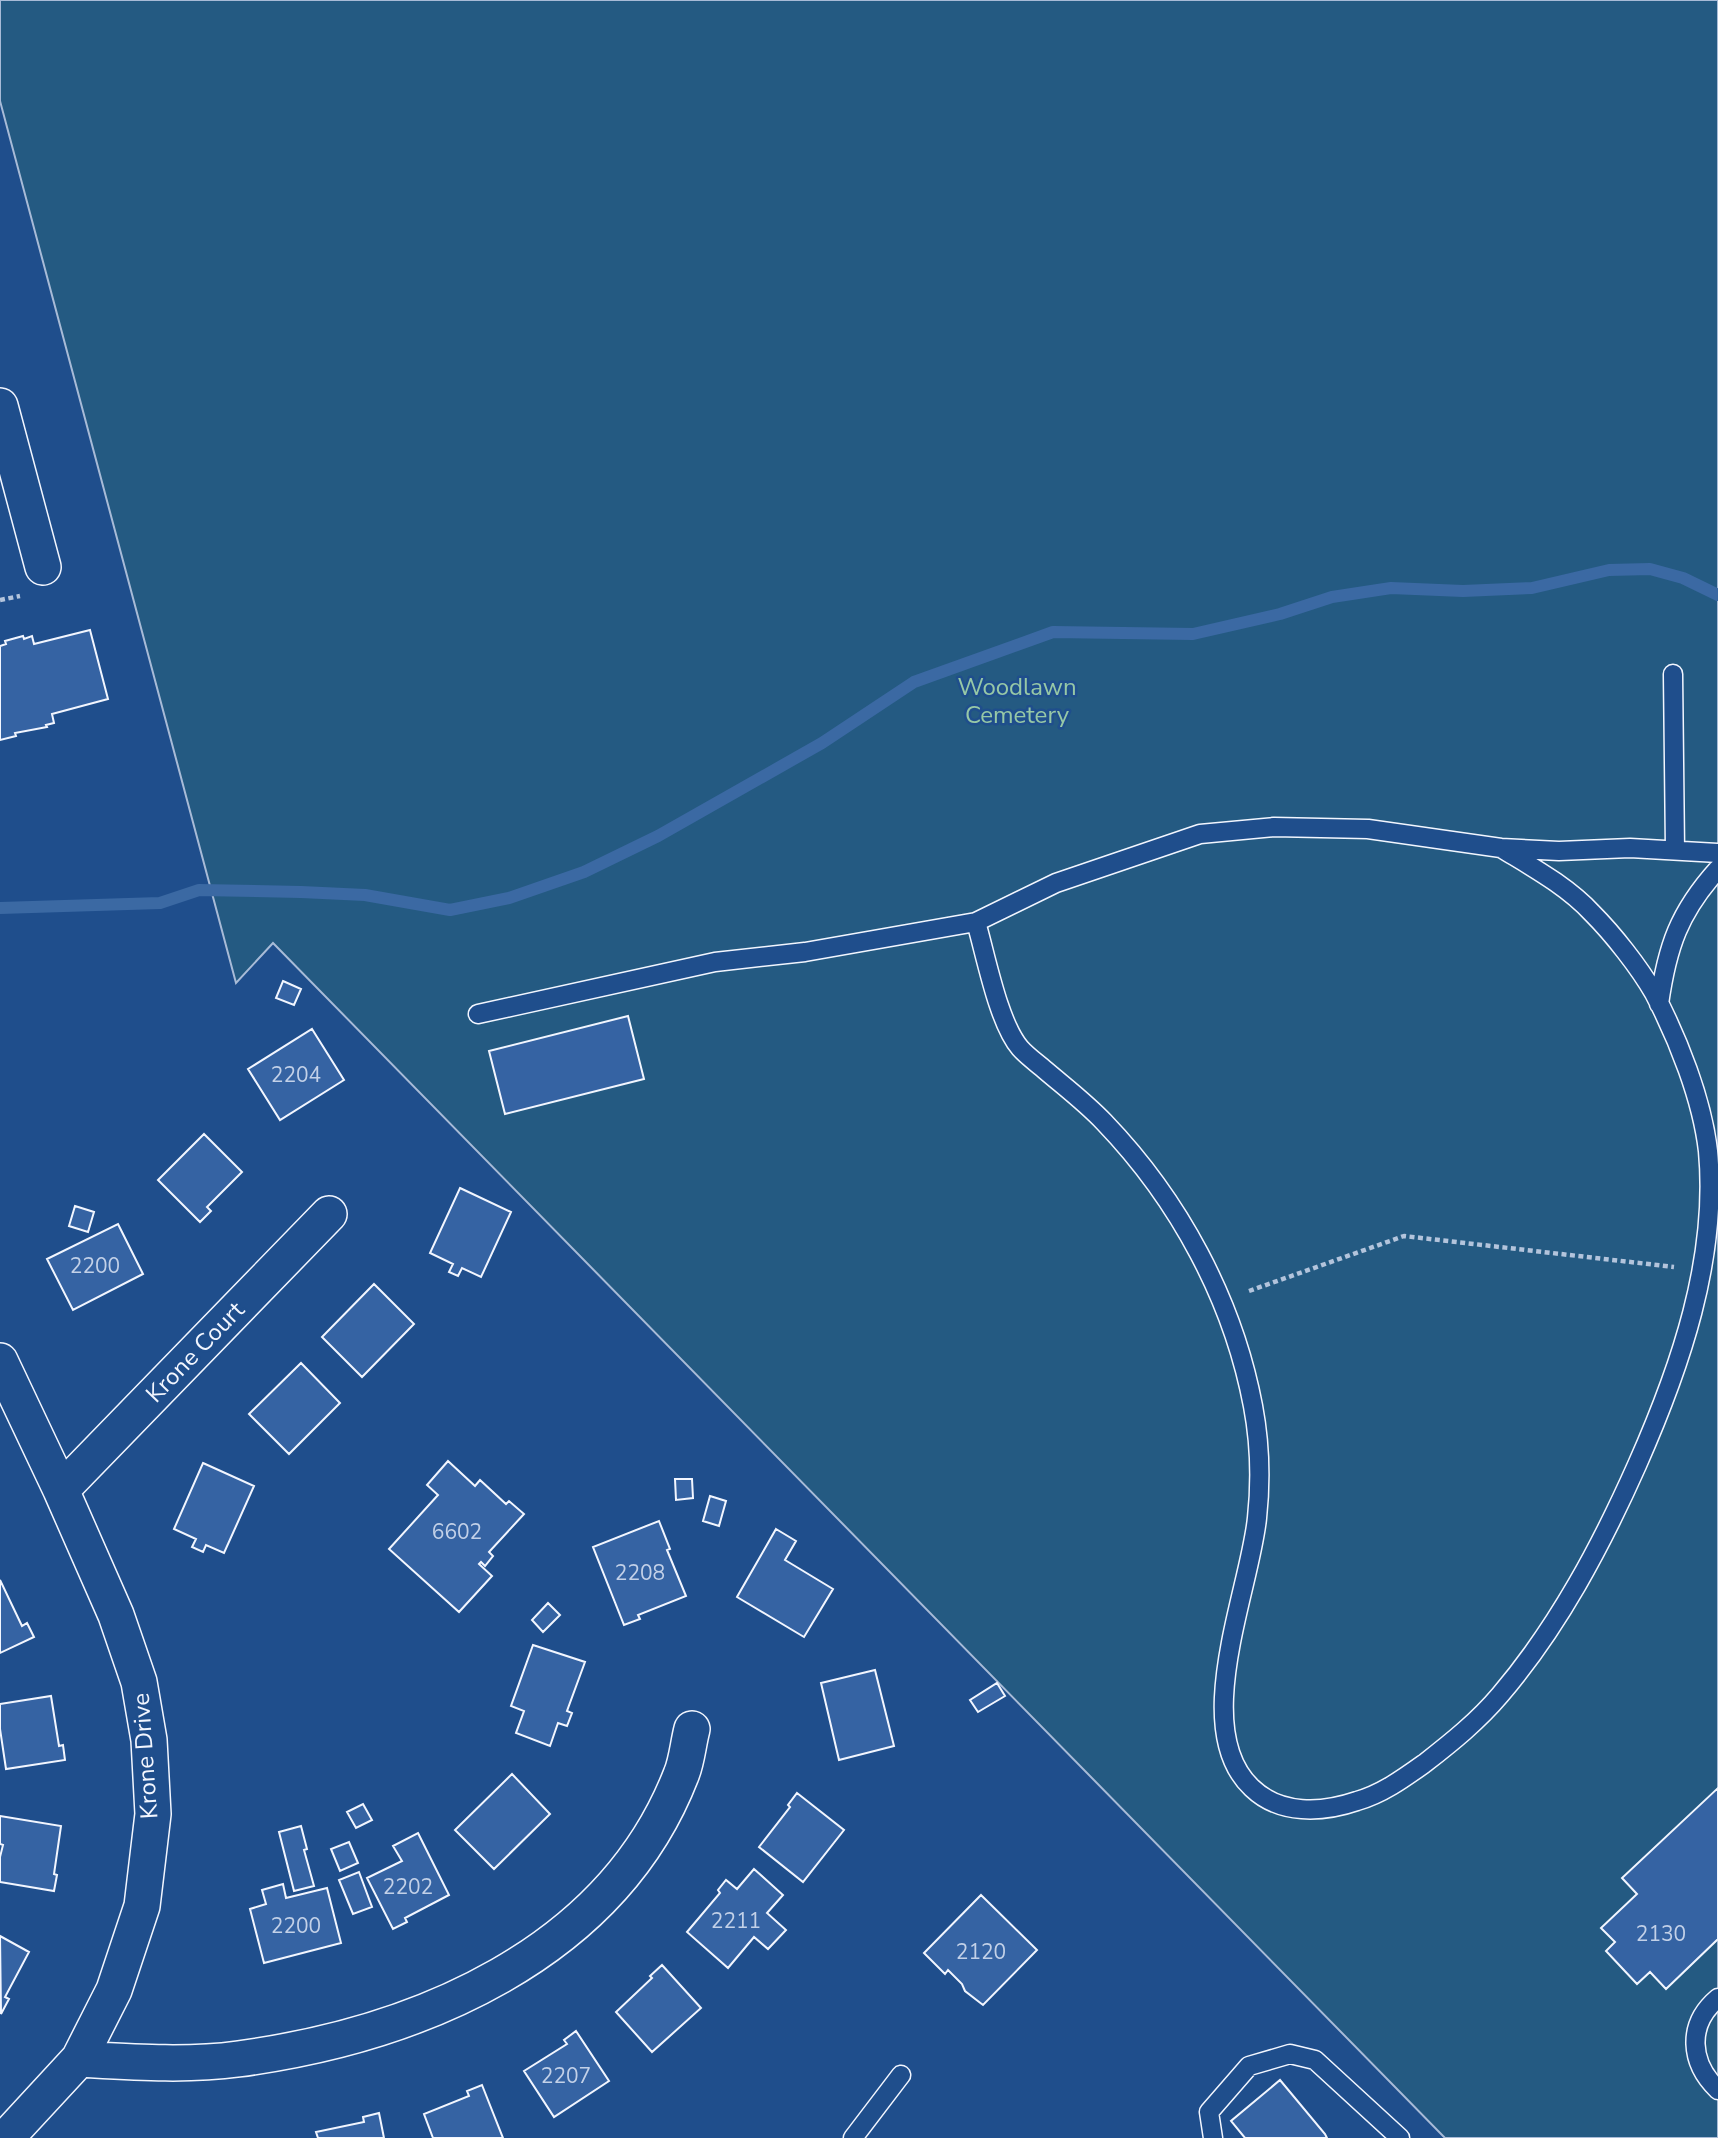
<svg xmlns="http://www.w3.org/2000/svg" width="1718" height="2138" font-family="'Nunito Sans',sans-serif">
<rect width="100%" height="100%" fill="#1f4e8c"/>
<path fill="#245a82" stroke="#a8bbd7" stroke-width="2" d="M0 0H1718V2138H1445L273 943 236 983 0 101Z"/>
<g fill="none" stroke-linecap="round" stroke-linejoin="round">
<path stroke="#3b69a3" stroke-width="12" d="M0 908 160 903 199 890 301 892 365 895 450 910 509 898 584 872 658 836 822 743 914 682 1053 632 1193 634 1280 614 1332 597 1391 588 1463 591 1532 588 1609 570 1650 569 1683 578 1718 595"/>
</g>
<path fill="#3563a3" stroke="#f2f6ff" stroke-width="2" d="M90 630 108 699 52 714 54 723 46 725 47 727 15 733 16 736 0 740V646L6 644 5 641 23 636 24 639 32 636 34 644Z
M283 981 301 989 294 1005 276 998Z
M628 1016 644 1079 505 1114 489 1051Z
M312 1029 344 1080 280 1120 248 1069Z
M204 1134 242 1172 207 1207 211 1211 200 1222 158 1180Z
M460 1188 511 1212 481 1277 462 1268 458 1276 449 1272 453 1264 430 1253Z
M75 1206 94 1212 88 1232 69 1226Z
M118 1224 143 1274 73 1310 47 1259Z
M374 1284 414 1324 362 1377 322 1337Z
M301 1363 340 1403 289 1454 249 1414Z
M448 1461 475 1486 480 1480 506 1504 509 1501 524 1514 489 1552 493 1556 485 1566 481 1562 479 1564 492 1576 459 1612 389 1549 438 1495 427 1485Z
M203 1463 254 1486 224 1553 206 1545 203 1552 192 1547 196 1539 174 1529Z
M675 1479H692L693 1498 676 1500Z
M710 1496 726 1501 719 1526 703 1521Z
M659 1521 670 1549 667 1550 686 1596 638 1615 640 1619 624 1625 593 1547Z
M776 1529 796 1541 785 1560 833 1589 804 1637 737 1597Z
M0 1580 22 1626 27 1623 34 1637 0 1653Z
M548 1603 560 1615 543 1632 532 1620Z
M533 1645 585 1662 567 1711 572 1713 567 1726 558 1723 550 1746 516 1733 524 1711 511 1706Z
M875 1670 894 1746 839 1760 821 1683Z
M997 1683 1005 1696 978 1712 970 1700Z
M51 1696 59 1746 63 1745 65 1760 6 1769 0 1729V1704Z
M512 1774 550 1814 494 1869 455 1830Z
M1718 1788V1939L1666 1989 1650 1972 1637 1984 1606 1951 1615 1942 1601 1928 1637 1894 1622 1878Z
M797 1793 844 1830 803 1882 759 1847 790 1807 788 1805Z
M363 1804 372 1820 356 1828 347 1812Z
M0 1816 61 1826 54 1874 57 1875 54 1891 0 1882V1857L3 1845 0 1844Z
M301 1826 307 1849 304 1850 314 1886 294 1891 279 1832Z
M418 1833 449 1895 405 1918 407 1922 393 1929 367 1878 402 1861 393 1846Z
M349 1842 358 1863 340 1871 331 1849Z
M754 1869 783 1895 767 1913 786 1930 768 1949 754 1937 728 1968 687 1932 720 1893 718 1890 726 1880 737 1889Z
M359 1872 372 1907 353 1914 339 1880Z
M283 1884 286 1898 327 1888 341 1943 264 1963 250 1909 266 1904 262 1890Z
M981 1895 1037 1950 983 2005 965 1991 962 1984 948 1970 945 1974 924 1953Z
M0 1936 29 1952 5 1997 9 1999 1 2014Z
M662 1965 701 2008 652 2052 616 2012 652 1978 650 1976Z
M576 2031 609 2081 554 2117 524 2071 567 2044 564 2040Z
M1280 2080 1325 2134 1327 2138H1245L1231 2121Z
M482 2085 503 2138H433L424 2114 469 2096 467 2091Z
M379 2113 384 2138H318L316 2132 364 2122 363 2117Z"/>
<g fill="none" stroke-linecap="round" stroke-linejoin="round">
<g stroke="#f2f6ff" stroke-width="21">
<path id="lane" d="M1673 674 1675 850
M976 922C986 956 998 1022 1020 1048 1027 1056 1037 1063 1045 1070 1065 1087 1086 1103 1104 1122 1179 1200 1233 1300 1253 1406 1260 1443 1261 1481 1257 1518 1250 1590 1189 1729 1252 1788 1280 1815 1322 1813 1357 1801 1382 1794 1404 1778 1425 1763 1452 1742 1478 1721 1500 1695 1558 1627 1601 1546 1637 1465 1680 1368 1718 1259 1708 1151 1702 1099 1678 1039 1654 993 1639 967 1613 934 1592 913 1567 886 1532 867 1501 848
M1659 1004C1667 947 1679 912 1718 869
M478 1014 715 962 805 952 976 922 1056 883 1200 834 1274 827 1368 829 1501 848 1559 851 1630 848 1718 853
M1718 1998C1686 2025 1690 2063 1718 2090
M853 2138 901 2075
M1213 2138 1209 2112 1249 2066 1290 2054 1315 2060 1400 2138"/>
</g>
<g stroke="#f2f6ff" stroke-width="38">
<path id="street" d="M0 406 43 567
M0 1361 61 1490 116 1615 139 1682 149 1740 153 1814 142 1906 114 1990 79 2059 6 2138
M61 1490 329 1214
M79 2059C132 2062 186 2066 238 2059 417 2035 611 1955 681 1775 687 1761 688 1744 692 1729"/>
</g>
<path stroke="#b3c4dc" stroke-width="4.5" stroke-dasharray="5 3.5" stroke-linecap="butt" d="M0 600 20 596
M1249 1291 1404 1236 1674 1267"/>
<use href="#lane" stroke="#1f4e8c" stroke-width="18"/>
<use href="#street" stroke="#1f4e8c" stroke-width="35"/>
</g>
<g text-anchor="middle" stroke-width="5" stroke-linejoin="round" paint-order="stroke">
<g font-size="21" fill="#c3d1e8">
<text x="296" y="1082">2204</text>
<text x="95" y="1273">2200</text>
<text x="457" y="1539">6602</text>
<text x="640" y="1580">2208</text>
<text x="408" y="1894">2202</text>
<text x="736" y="1928">2211</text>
<text x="296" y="1933">2200</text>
<text x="1661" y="1941">2130</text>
<text x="981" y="1959">2120</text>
<text x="566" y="2083">2207</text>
</g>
<g font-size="24" fill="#97c8a6" stroke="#1f4e8c">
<text x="1017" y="695">Woodlawn<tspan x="1017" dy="28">Cemetery</tspan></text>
</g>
<g font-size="24" fill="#f2f6ff" stroke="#1f4e8c">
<text transform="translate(195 1352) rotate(-46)" y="8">Krone Court</text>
<text transform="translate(145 1756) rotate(-94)" y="8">Krone Drive</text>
</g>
</g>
</svg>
